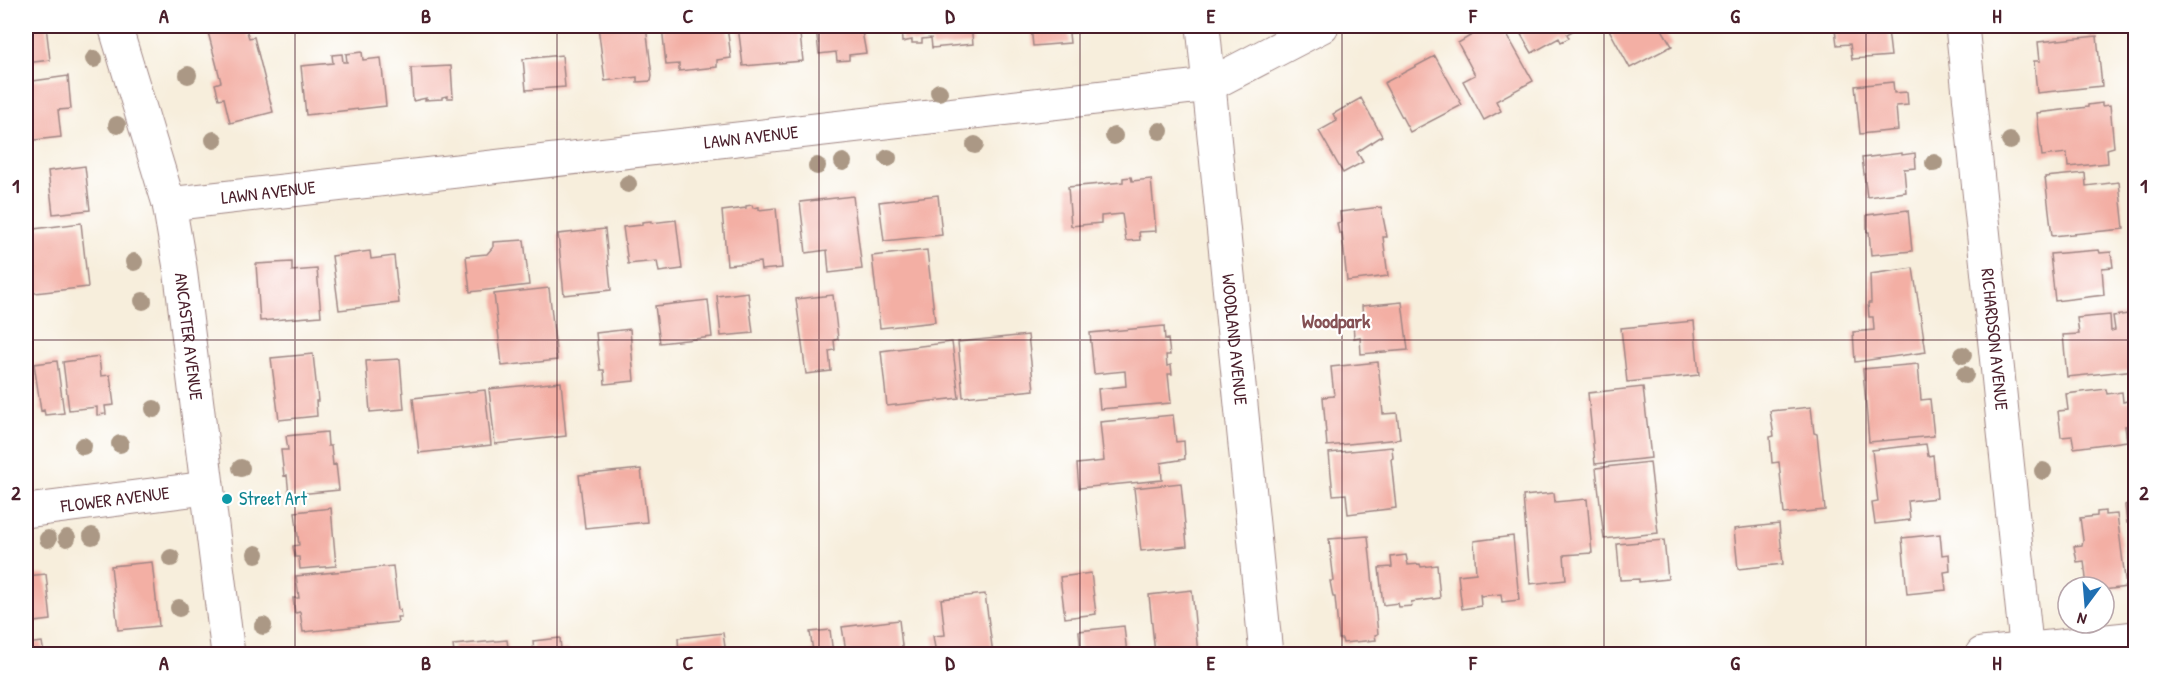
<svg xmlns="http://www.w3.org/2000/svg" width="2161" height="680" font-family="'Patrick Hand',sans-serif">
<rect width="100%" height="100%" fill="#fff"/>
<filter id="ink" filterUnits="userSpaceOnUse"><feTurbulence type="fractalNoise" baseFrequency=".0167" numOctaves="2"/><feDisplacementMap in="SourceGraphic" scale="12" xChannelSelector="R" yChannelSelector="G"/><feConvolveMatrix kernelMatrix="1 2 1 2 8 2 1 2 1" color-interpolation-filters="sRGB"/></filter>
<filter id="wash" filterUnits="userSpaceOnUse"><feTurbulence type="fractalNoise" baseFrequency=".008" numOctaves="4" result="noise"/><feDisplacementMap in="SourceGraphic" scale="24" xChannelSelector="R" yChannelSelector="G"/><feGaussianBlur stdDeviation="1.35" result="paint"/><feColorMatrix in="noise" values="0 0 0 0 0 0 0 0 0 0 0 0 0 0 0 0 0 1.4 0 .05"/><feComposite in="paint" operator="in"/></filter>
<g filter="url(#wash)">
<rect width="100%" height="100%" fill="#f7eedc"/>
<g id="blocks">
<path fill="#f3afa4" d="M26 26H46L50 60 26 63Z
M235 26H245L249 38 254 37 273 112 230 123 224 98 219 99 215 84 221 82 208 32Z
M598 26H646L652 76 651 81 637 82V77L605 81Z
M662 26H727L731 58 717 60V67L679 71V64L666 65Z
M738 26H799L803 61 743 66Z
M816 26H861L866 53 849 55V60L837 61 836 52 819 54Z
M901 26H971L973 44 932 48 931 38 922 39V43H912V40L902 42Z
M1031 26H1099V31L1069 33 1070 43 1033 46Z
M1487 26H1502L1533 81 1496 101 1501 111 1484 120 1463 81 1475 75 1458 43Z
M1516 26H1581L1567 34 1569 38 1561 42 1559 38 1532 53Z
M1607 26H1660L1672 46 1630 68Z
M1848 26H1898V29L1888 30 1891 56 1852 59 1850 44 1837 45 1835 29 1848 28Z
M2034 26H2056V29L2034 31Z
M2097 36 2102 86 2037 93 2034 61H2040L2038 42Z
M362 52 363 60 381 58 386 106 306 115 301 66 333 63 332 55 342 54 343 62H347L346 54Z
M562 55 565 87 526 90 523 59Z
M1435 56 1462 105 1410 132 1384 83Z
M451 66 453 98H447V96L442 97V99L425 100 426 98 413 101 411 68Z
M68 76 71 109 58 110 61 137 26 141V82Z
M1893 82 1894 93 1907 92 1908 105 1896 106 1898 130 1860 134 1855 86Z
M1361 98 1382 136 1357 152 1363 162 1343 173 1319 131 1337 121 1333 114Z
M2102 103V106L2110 105 2114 147 2107 149 2108 163 2068 167 2067 153 2042 156 2037 113 2088 107V105Z
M1902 153V155L1915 153 1916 168 1904 169 1906 192 1867 197 1862 158Z
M85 166 90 210 53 214 48 171Z
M2085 173 2086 186 2119 182 2124 229 2052 236 2045 177Z
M1131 177 1132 181 1151 179 1156 231 1139 232 1140 240 1126 241 1122 214 1101 216V223L1071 226 1068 187 1123 182V178Z
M938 195 942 235 884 241 879 202Z
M853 196 862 269 829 273 827 250 806 253 800 202Z
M752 205 753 208 759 207V210L776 208 782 268 761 270 760 262 727 265 722 211 746 208V206Z
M1381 207 1387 237H1383L1388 276 1347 281 1342 233H1339L1337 223 1341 222 1340 212Z
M1908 210 1912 251 1871 255 1869 232H1867V215Z
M676 220 682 269 659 272 657 261 628 264 623 227 642 225V222L651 221V223Z
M81 223 88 287 26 294V230Z
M605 229 611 290 564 295 558 234Z
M524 240 529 285 470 292 466 256 487 254 493 247V242Z
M927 250 935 322 880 328 872 256Z
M2099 250 2100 253 2111 252 2113 267 2102 268 2104 295 2055 301 2050 254Z
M370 251 371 259 394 256 399 303 339 310 332 256Z
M292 262V271L317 269 321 316 260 321 256 264Z
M1913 268 1926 352 1855 362 1853 332 1874 330 1873 317H1869L1868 303H1871L1870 274Z
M549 288 557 360 502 366 494 294Z
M748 292 753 333 721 336 717 296Z
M833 295 838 339 834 340 835 350 829 351 831 371 806 374 796 299Z
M708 300 712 337 660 343 655 306Z
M1402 302 1408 350 1361 354 1360 337 1354 338 1353 322 1363 321 1362 306Z
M2128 314 2129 330 2134 329 2136 370 2067 377 2063 335 2079 334 2077 318 2110 315 2111 331 2115 330 2113 316Z
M1694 321 1699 375 1627 382 1621 328Z
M1164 326 1165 340 1168 339 1170 355H1166L1167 366 1171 365 1172 374H1168L1171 403 1100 409 1098 389 1126 386 1125 371 1094 374 1090 333Z
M630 329 634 381 605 384 604 370H600L596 333Z
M1028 335 1034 390 963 397 958 342Z
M952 342 959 398 887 406 881 351Z
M313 354 318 401H316L317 416 279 420 271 358Z
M99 357 101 376 110 375 114 405 105 406 106 414 97 415V407L69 410 63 362Z
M400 359 404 409 370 412 366 361Z
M57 361 64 413 45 415 44 410 41 411 34 364Z
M1378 362 1383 414 1397 413 1400 439 1327 446 1323 397 1334 396 1331 367Z
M1918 364 1921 400 1930 399 1934 436 1869 442 1863 369Z
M561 382 566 436 495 444 489 389Z
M1643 387 1651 458 1595 464 1588 393Z
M2106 389 2107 394 2122 392 2123 402 2132 400 2135 425 2125 426 2127 441 2074 448 2072 436 2061 437 2058 411 2068 410 2066 394Z
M485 390 491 445 419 453 413 398Z
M1811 407 1814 433 1817 434 1825 510 1784 514 1779 462 1772 463 1770 437 1774 436 1770 411Z
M1173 415 1176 442 1184 441 1185 459 1161 463 1162 480 1079 488 1077 464 1104 461 1100 422Z
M327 432 328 446H331L333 465 336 464 339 490 289 495 287 475 284 476 281 450H288L286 436Z
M1926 444 1928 456 1933 455 1937 498 1908 501 1910 520 1875 524 1872 503 1878 502 1872 450Z
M1392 447 1393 458 1391 459 1396 508 1348 514 1346 494 1333 495 1329 453Z
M1650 462 1658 533 1604 539 1596 468Z
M641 469 647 522 585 528 579 475Z
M1181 483 1187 546 1141 551 1134 488Z
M1554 493 1555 502 1587 499 1592 553 1564 555 1566 580 1530 584 1523 496Z
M2129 503H2136V548H2134L2132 523H2127L2125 505Z
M331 508 336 566 300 569 299 557H295L293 546 299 545 295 512Z
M2105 511V515L2117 514 2126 587 2104 590V587H2087L2084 561 2077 562 2074 546 2082 545 2083 540 2080 518 2097 516V512Z
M1779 524 1783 564 1738 569 1734 529Z
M1940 534 1942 555 1949 554 1950 571 1944 572 1946 590 1907 594 1902 538Z
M1368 536 1378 634 1375 635 1376 640 1343 643 1342 639H1339L1335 597H1333L1330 581H1334L1329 539Z
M1513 536 1519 600 1502 602 1501 594 1481 596 1480 594 1481 606 1462 609 1458 575 1476 573 1474 541Z
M1664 540 1668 579 1639 582V579L1620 580 1617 544Z
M1406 555 1408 565 1420 564 1421 567 1437 565 1440 598 1411 602 1412 606 1399 607 1398 603 1383 605 1379 568 1392 567 1391 557Z
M152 562 159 626 118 630 111 566Z
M393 566 398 610H400L401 617H397L398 622 303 632 300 612 295 613 293 598H299L296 576Z
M1091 573 1096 614 1065 618 1060 577Z
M46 574 51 620 26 623V576Z
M1192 590 1198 654H1155L1149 595Z
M985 594 993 654H936L933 636 945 635 941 599Z
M899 620 903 654H851V651H846L842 627Z
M1124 626 1127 654H1081L1079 631Z
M830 630 833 654H799L813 651 810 632Z
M723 633 726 654H679L678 638Z
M560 638 561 650 568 649V654H534L533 641Z
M507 640 509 654H454L453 645Z
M42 642 44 654H26V644Z
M357 648V654H320L319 651Z"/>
</g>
</g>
<g filter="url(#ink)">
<use href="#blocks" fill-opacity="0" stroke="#a08684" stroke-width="1.5"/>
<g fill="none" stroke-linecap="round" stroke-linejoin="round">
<g stroke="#a08684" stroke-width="35">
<g id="minor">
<path id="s1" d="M115 26 169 204 180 268 228 654"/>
<path id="s2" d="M1203 26 1266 654"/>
<path id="s3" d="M1962 26 2027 654"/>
<path id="s4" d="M169 204 1209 85 1322 26"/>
<path id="s5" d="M26 511 206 488"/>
<path d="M1982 654 2136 638"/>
</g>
</g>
<use href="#minor" stroke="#fff" stroke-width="33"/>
</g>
<g fill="#ab9885">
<circle cx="94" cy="59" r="9"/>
<circle cx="188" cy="75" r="9"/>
<circle cx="939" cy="92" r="9"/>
<circle cx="117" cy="125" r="9"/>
<circle cx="1160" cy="131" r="9"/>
<circle cx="1114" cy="136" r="9"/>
<circle cx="214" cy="140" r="9"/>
<circle cx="2010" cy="141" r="9"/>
<circle cx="975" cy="145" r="9"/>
<circle cx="888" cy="158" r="9"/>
<circle cx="843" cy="162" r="9"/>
<circle cx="1934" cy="163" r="9"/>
<circle cx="817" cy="166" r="9"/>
<circle cx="628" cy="184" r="9"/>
<circle cx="134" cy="262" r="9"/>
<circle cx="143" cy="301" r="9"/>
<circle cx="1963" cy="355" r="9"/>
<circle cx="1965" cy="375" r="9"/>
<circle cx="154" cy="409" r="9"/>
<circle cx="120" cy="444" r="9"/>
<circle cx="83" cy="446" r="9"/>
<circle cx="241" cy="468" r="9"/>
<circle cx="2043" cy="471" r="9"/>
<circle cx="92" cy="536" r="9"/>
<circle cx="67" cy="538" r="9"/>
<circle cx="48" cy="539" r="9"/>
<circle cx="256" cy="554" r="9"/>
<circle cx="171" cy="558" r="9"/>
<circle cx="179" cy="608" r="9"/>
<circle cx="263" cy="626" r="9"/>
</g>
</g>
<path fill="none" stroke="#4a1f2b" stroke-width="1.5" stroke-opacity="0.55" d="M295 26V654M557 26V654M819 26V654M1080 26V654M1342 26V654M1604 26V654M1866 26V654M26 340H2136"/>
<circle fill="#0f9aa8" stroke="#fff" stroke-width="2" cx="227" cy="499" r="6"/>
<g text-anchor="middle" stroke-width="4.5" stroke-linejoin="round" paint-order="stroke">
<g font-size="18" fill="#4a1f2b" stroke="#fff">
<text dy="6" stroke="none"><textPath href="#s4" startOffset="586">LAWN AVENUE</textPath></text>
<text dy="6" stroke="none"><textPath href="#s4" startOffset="100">LAWN AVENUE</textPath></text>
<text dy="6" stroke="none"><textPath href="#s1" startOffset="320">ANCASTER AVENUE</textPath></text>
<text dy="6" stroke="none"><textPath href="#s2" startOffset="315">WOODLAND AVENUE</textPath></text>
<text dy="6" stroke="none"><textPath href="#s3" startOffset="315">RICHARDSON AVENUE</textPath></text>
<text dy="6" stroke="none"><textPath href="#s5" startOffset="90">FLOWER AVENUE</textPath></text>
</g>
<g font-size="18" fill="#0d838f" stroke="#fff" text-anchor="start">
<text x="239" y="505">Street Art</text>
</g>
<g font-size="20" font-weight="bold" fill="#855155" stroke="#fff">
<text x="1336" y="328">Woodpark</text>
</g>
</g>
<rect width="2161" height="680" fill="none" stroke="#fff" stroke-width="66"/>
<g transform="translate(2086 605) rotate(196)"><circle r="28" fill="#ffffff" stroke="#b7a5aa" stroke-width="1.5"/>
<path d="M0-4.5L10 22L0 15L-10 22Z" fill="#1f6fb2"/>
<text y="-9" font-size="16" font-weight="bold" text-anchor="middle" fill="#4a1f2b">N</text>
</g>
<rect x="33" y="33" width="2095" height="614" fill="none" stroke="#4a1f2b" stroke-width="2"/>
<g font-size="20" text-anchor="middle" font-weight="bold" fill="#4a1f2b">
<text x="164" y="23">A</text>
<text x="426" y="23">B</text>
<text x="688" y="23">C</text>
<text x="950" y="23">D</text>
<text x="1211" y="23">E</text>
<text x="1473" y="23">F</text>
<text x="1735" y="23">G</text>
<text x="1997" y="23">H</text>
<text x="16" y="193">1</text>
<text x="2144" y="193">1</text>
<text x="16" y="500">2</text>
<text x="2144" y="500">2</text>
<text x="164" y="670">A</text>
<text x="426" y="670">B</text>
<text x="688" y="670">C</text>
<text x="950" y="670">D</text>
<text x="1211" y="670">E</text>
<text x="1473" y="670">F</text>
<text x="1735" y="670">G</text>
<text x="1997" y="670">H</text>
</g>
</svg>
